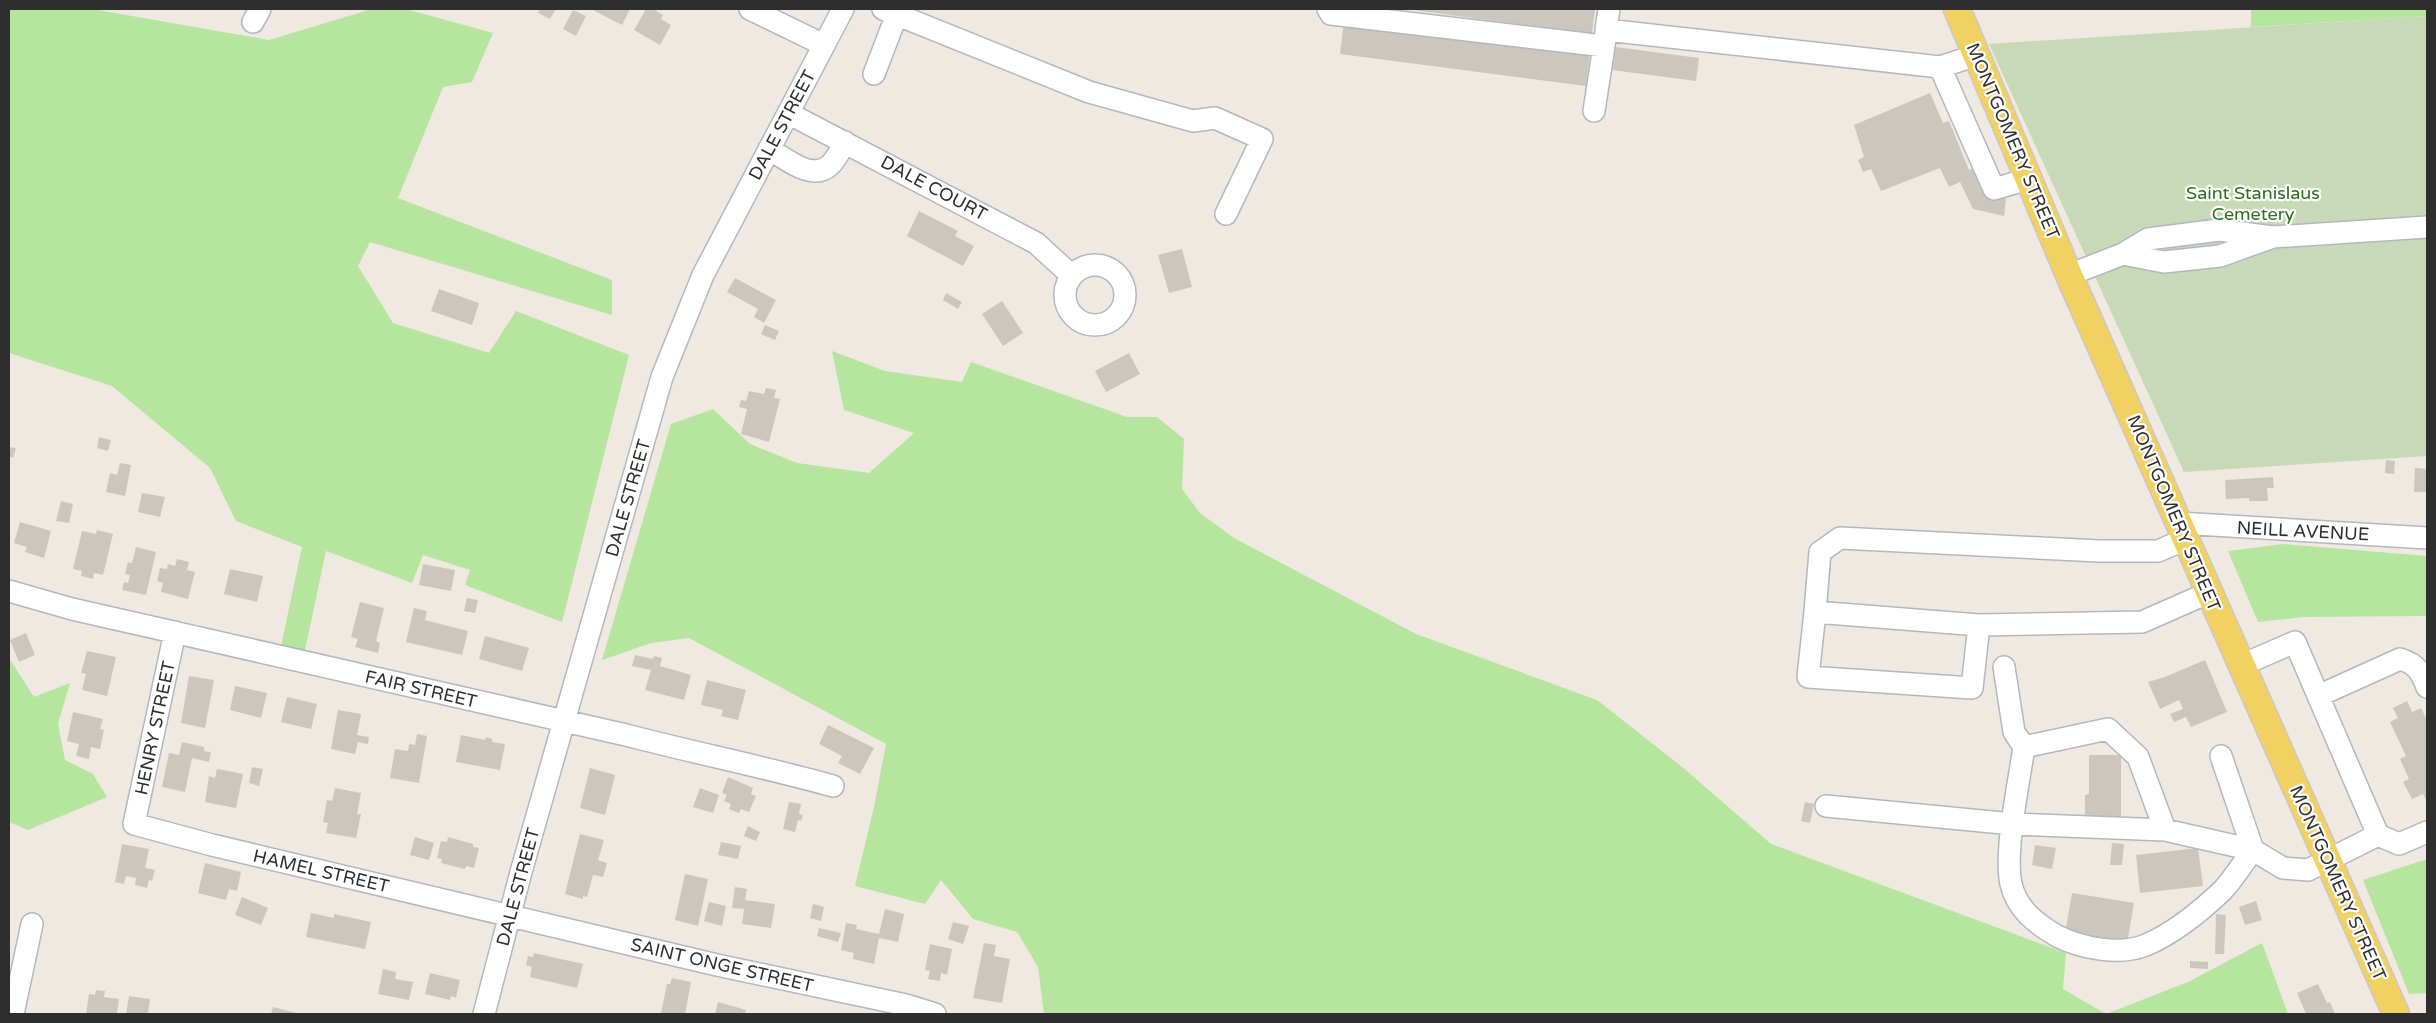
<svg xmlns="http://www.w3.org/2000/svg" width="2436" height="1023" font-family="'Varela Round',sans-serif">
<rect width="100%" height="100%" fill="#efe9e1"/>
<path fill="#b6e59e" d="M9 9H92L269 40 372 9H406L493 33 472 82 443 87 398 198 612 280V315L370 242 358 266 393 323 489 353 516 311 629 355 562 622 465 585 470 570 423 555 412 583 326 551 305 650 281 646 302 547 236 521 210 468 112 386 9 353Z
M2427 9V16L2251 27V10Z
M832 351 885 371 962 382 971 362 1127 417H1157L1184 439 1182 489 1200 513 1234 538 1416 634 1597 700 1681 766 1771 844 2066 953 2063 989 2106 1014 2188 982 2262 943 2288 1014H1044L1038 967 1017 932 973 919 941 880 925 904 855 886 874 807 886 744 689 638 651 643 602 660 671 424 713 409 750 444 797 463 869 473 914 433 844 410Z
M2284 544 2427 556V616L2303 617 2258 622 2228 551Z
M9 658 34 697 70 683 58 724 65 760 93 774 107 797 28 830 9 822Z
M2427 859V993L2409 994 2363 880Z"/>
<path fill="#c8d9b8" d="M2427 16V456L2184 472 1989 44Z"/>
<path fill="#cbc7bf" d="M540 9H556L550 19 538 13Z
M591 9H630L622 25Z
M646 9H653L663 15 661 19 671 25 660 45 634 30Z
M1406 9H1595L1592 34Z
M573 10 586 16 576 36 563 29Z
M1344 21 1590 54 1586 86 1340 54Z
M1615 47 1699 58 1696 81 1612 70Z
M1930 93 1943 123 1949 121 1969 170 1976 167 1988 195 2006 199 2004 216 1973 209 1960 182 1949 187 1940 168 1881 191 1871 169 1863 172 1858 160 1864 157 1854 125Z
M919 211 958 231 955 236 974 246 963 266 907 236Z
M1182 249 1192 287 1169 293 1158 255Z
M735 278 776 300 764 323 754 317 758 309 727 292Z
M439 289 479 303 472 325 431 311Z
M946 293 962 302 958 309 943 300Z
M1002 301 1023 333 1003 346 982 314Z
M765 325 779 331 775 340 761 334Z
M1129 353 1140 374 1106 392 1095 371Z
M766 388 776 390 774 398 780 399 769 442 741 434 747 409 739 407 741 400 746 401 749 391 764 394Z
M99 437 111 440 108 451 97 448Z
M9 447 16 448 13 458 9 456Z
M2386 460 2395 461 2394 474 2385 473Z
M120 463 131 465 125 496 106 492 110 473 117 475Z
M2415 468 2427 469V492H2414Z
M2273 477 2274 488H2267L2268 501H2249V498L2226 499 2225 480Z
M142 493 165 497 160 517 138 512Z
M61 501 73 504 69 523 56 521Z
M20 522 51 531 44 558 25 552 27 547 14 543Z
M97 530 113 534 103 575 94 573 93 579 81 576 82 571 73 569 82 531 96 534Z
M136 547 156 552 146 595 122 590 124 582 128 583 130 575 125 574 128 562 132 563Z
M177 559 189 562 187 570 195 572 188 599 161 592 163 583 157 581 160 568 167 569 168 564 175 566Z
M423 564 455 570 451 591 419 585Z
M230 569 263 576 257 602 224 594Z
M467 598 478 600 475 613 464 611Z
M360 602 384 608 376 641 380 643 378 653 355 647 358 639 351 637Z
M414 608 427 611 425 620 468 631 462 655 406 642Z
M26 633 35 655 19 662 10 640Z
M485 636 529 648 522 671 479 659Z
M87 651 116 657 107 696 82 690 86 674 81 673Z
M635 655 653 659 654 656 662 658 660 666 691 675 684 700 645 690 651 670 632 666Z
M2205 660 2227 712 2191 727 2186 717 2174 722 2170 714 2183 709 2179 700 2160 709 2148 682 2165 677Z
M189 676 214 680 205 728 181 723Z
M707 680 746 690 738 720 721 716 723 710 701 705Z
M235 686 267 693 261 718 230 710Z
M287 697 317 704 311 729 281 722Z
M2407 701 2412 712 2421 708 2427 720V802L2423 794 2412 799 2403 782 2409 779 2400 759 2406 756 2390 722 2398 718 2393 708Z
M338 710 361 714 357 735 369 737 368 744 358 742 355 754 331 749Z
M73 712 103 719 100 729 104 730 100 749 91 747 89 759 76 756 79 744 67 741Z
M828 725 874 748 860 774 838 763 842 756 819 744Z
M417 734 427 736 419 783 390 778 395 749 408 751 409 744 415 745Z
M461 735 485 740 486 737 492 739V742L505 744 500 770 456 762Z
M182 742 204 747V751L211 752 209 762 192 758 185 792 162 787 169 753 179 755Z
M2089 755H2121V818H2085V795L2089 794Z
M252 767 263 769 259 786 249 783Z
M590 768 615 775 605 815 580 808Z
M217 769 243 774 236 808 205 802 209 776 215 778Z
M728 777 753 788 751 794 756 796 749 812 741 809 739 813 729 809 731 804 724 801 727 795 722 793Z
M335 788 361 793 357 814H361L356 838 326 833 328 823 323 822 327 800 332 801Z
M700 788 719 795 713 813 693 807Z
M789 802 801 804 799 814 803 815 801 821 798 820 795 832 783 829Z
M1805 802 1814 804 1810 823 1801 821Z
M748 826 760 832 756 841 744 836Z
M580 834 604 840 598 860 607 863 603 877 593 875 587 897 583 896V899L565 894Z
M415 837 434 843 429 860 410 855Z
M448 837 473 844V847L479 848 474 868 466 866 465 869 441 863 442 859 437 858 441 841 447 842Z
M721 842 741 846 738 859 718 855Z
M2112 843 2124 844 2122 865H2110Z
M122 844 149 849 145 868 155 870 152 881 149 880 147 888 135 885 136 878 126 876 124 884 115 882Z
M2035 845 2056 848 2052 869 2032 865Z
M2198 848 2203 886 2140 893 2136 855Z
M205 863 241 872 237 891 229 889 226 900 198 893Z
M685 874 708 879 698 926 675 920Z
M735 887 747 889 745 900 775 904 771 928 742 924 744 909 732 908Z
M2072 893 2134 903 2127 944 2065 934Z
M242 897 268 908 261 925 235 915Z
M2256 901 2262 920 2245 925 2239 907Z
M709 902 726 906 722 926 704 921Z
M813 904 824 907 821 921 810 918Z
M885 909 904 914 898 942 879 938 874 964 853 959 854 953 841 950 846 923 857 925 856 929 879 934Z
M311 913 334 918V914L371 922 365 949 306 937Z
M2216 914 2226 915 2224 954H2215Z
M953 922 969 926 963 944 948 939Z
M819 928 841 933 838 942 817 936Z
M984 943 996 945 994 956 1010 959 1002 1003 973 998Z
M930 944 952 949 947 975 941 973 940 981 928 979 930 971 925 970Z
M534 953 583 964 577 988 530 977 532 967 526 965 528 956 533 957Z
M2190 961 2208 962V969L2190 968Z
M383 969 396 972 395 979 413 982 409 1000 378 994Z
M430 973 460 980 456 998 451 996 450 1000 425 994Z
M672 978 691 982 685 1014 661 1013 667 984H670Z
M2318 984 2327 1003 2330 1002 2335 1014H2306L2297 993Z
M96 990 105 991 104 997 119 999 117 1014H86L89 994 95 995Z
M129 996 150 999 148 1014H126Z
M718 1002 746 1010 745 1014H715Z
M273 1007 301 1014H271Z"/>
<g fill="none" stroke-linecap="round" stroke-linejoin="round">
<g stroke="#b4b7c1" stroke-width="24">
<path id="minor" d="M750 9 824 45
M883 9 1089 92 1193 121 1215 118 1262 139 1226 214
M1328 9 1331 14 1604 46
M1609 9 1606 30 1940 67
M253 22 260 9
M1977 55 1940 67 1994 189 2028 179
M874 74 897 14
M1594 111 1606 33
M788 113 1036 243 1071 275
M769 149C785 158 812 182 830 165 836 160 841 149 845 142
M2273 237 2220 256 2164 262 2123 254 2148 239 2219 230 2273 237 2427 227
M1065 295a30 30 0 1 1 60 0a30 30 0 1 1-60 0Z
M2069 275 2123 254
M2179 523 2427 538
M2186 539 2158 551H2099L1840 538 1820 552 1815 612 1979 625 2142 622 2208 593
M9 591 72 609 626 735C695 753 765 767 833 786
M1815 612 1808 677 1972 688 1979 625
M175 632 134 824 212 845 717 965 906 1005 935 1014
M2004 667 2014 732 2024 747C2019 782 2004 852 2011 884 2017 909 2035 923 2057 936 2081 948 2119 956 2146 945 2174 933 2201 911 2223 890 2234 878 2243 863 2253 850L2165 830 2138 757 2108 729 2024 747
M2318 696 2400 659C2417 664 2421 672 2427 687
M2221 756 2253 850 2283 868 2308 870 2378 835 2295 642 2242 665
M1826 806 2013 824 2165 830
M2378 835 2399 844 2427 832
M13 1014 32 924
M484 1014 521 872 662 377 703 275 843 9"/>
</g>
<g stroke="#c9c9c9" stroke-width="29">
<path id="major" d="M1957 9 2069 275 2396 1014"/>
</g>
<use href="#minor" stroke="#fff" stroke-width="21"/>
<use href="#major" stroke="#f2d163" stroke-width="26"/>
</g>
<g text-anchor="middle" stroke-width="4.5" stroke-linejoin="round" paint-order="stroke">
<g font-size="18" fill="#2e2e2e" stroke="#fff">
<text transform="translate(782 125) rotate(-62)" y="6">DALE STREET</text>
<text transform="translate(2013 141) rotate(67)" y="6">MONTGOMERY STREET</text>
<text transform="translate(934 188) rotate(28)" y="6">DALE COURT</text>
<text transform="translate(628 498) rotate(-74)" y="6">DALE STREET</text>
<text transform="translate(2174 513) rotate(67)" y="6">MONTGOMERY STREET</text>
<text transform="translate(2303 531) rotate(3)" y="6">NEILL AVENUE</text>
<text transform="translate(421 689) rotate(13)" y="6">FAIR STREET</text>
<text transform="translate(155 728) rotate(-78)" y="6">HENRY STREET</text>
<text transform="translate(321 871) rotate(13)" y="6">HAMEL STREET</text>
<text transform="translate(2338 883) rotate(66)" y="6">MONTGOMERY STREET</text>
<text transform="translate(518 887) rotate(-75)" y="6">DALE STREET</text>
<text transform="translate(722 965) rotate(13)" y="6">SAINT ONGE STREET</text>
</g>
<g font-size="18" fill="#2c6e1b" stroke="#fff">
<text x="2253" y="199">Saint Stanislaus<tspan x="2253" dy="21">Cemetery</tspan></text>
</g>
</g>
<rect width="2436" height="1023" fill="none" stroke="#2e2e2e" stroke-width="20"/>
</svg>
